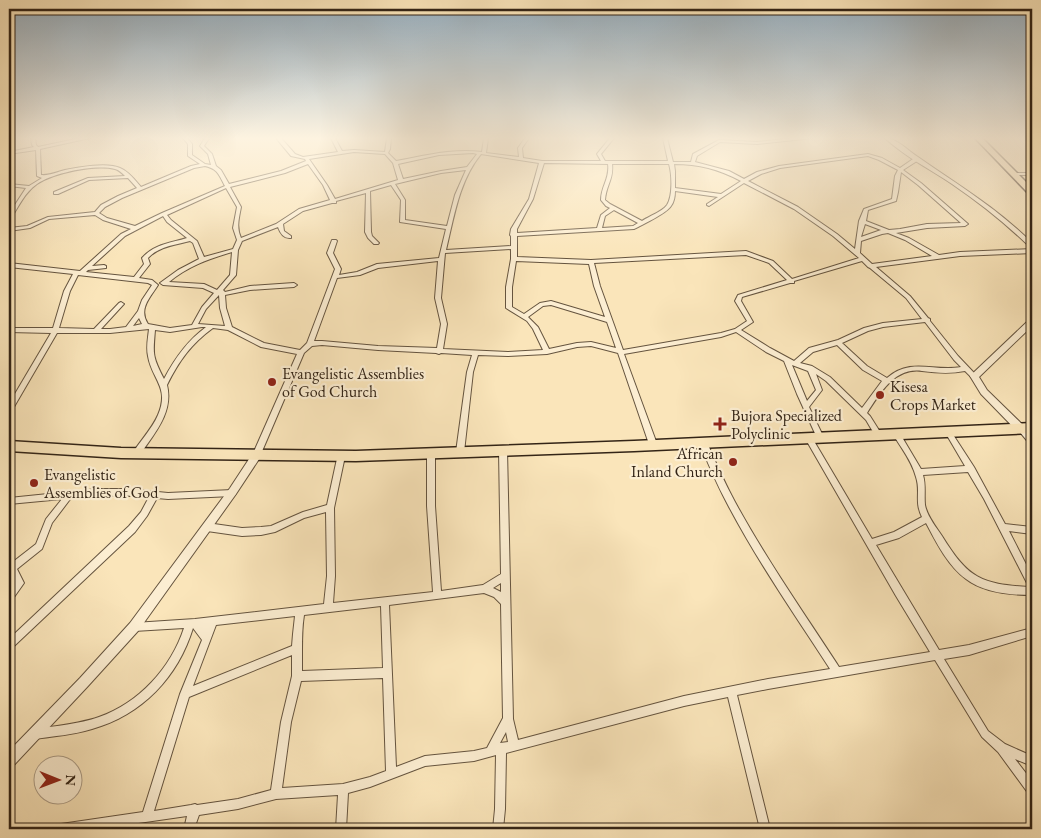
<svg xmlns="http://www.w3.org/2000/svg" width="1041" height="838" font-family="'EB Garamond',serif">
<rect width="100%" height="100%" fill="#fae5ba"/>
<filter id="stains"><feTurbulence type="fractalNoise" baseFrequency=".004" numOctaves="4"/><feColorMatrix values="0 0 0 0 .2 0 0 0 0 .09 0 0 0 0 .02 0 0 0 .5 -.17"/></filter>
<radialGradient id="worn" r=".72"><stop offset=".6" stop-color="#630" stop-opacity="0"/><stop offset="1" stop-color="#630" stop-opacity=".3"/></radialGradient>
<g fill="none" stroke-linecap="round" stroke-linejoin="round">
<g stroke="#65543f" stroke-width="2">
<path id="minor" d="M31 138H35L36 145 38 147 80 138H90L40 149 41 175C49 176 57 172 65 170 78 167 108 162 120 168 128 171 135 180 141 187L191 166 200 164 188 156V144L183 138H187L192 144V155L205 164 211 165 208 154 200 146 205 138H209L204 146 212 154 216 166 221 170 229 184 281 171 306 161 305 159 291 156 276 138H281L295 154 303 157 338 152 331 138H335L342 151 354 150 385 152 387 138H391L390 149 388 153 396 161C424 156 453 148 482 152L484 138H488L486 153 519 157 518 148 525 138H529L522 148 523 158 542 161H601L597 154 610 138H614L601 154 605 161H668L663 138H667L673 162H691L693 154 719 140 757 142 794 138H813L757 144 720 142 697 156 695 162 729 171 744 179 757 172 779 166 868 154 882 158 900 168 913 159H917V161L903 170 921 183 968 224 965 226 927 228 896 233 909 238 939 255 960 252 1032 249V253L960 256 876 267 910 296 928 318 930 319V321L958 356 977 376 974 378H972L965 371C950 374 937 373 922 371 895 367 880 393 867 413L870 416 882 435 880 437H876L866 420 826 381 816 374 822 390 809 407 824 438 822 440H818L797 394 784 361 766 352 736 332 721 337 624 354 657 444 656 446H650L649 444 618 353 591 346 577 347 547 354 508 356 478 355 473 372 464 452 463 454 460 455 457 454 456 452 467 372 472 355 441 353 439 354 436 353 378 350 322 345 312 346 304 353 260 456 259 458 256 459 253 458 252 456 297 354 261 347 228 330 213 328C191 344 179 361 167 385 174 413 153 435 139 456L136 457 133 456 132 454C140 441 152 429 158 415 170 387 152 380 148 356 146 347 148 338 149 329L110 333H57L11 412 9 413V404L51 333 9 332V328H53L64 291 73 274 9 267V263L80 271 121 234 131 229 103 220 95 215 49 219 30 228 9 231V228L27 226 48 217 95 212 101 205 118 196 137 188 128 178 89 180 58 194H54V192L88 178 125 176C122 173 119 170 115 169 95 164 53 173 37 184 25 192 19 206 11 218H9V214L26 188 9 186V184L29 186 42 178 37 176 36 150 9 154V152L34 147 32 145ZM354 152 385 154 393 163 398 180 335 199 327 185 309 159ZM473 153 477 154 467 167 441 171 403 179 398 164 439 155ZM481 154 539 163 529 199 511 229 510 235 511 236V246L446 250C454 217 459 181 481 154ZM868 156 879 160 898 170 895 176 892 199 864 209 859 221 855 249 837 234 798 207 748 181 761 174 780 168ZM544 163 608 164C610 179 601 186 601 200L606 206 610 208 601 215 597 228 517 233V229L533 199ZM308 164 323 185 330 200 299 209 276 224 241 238C236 227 239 218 241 207L230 187 285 173ZM612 164H669C672 174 673 196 667 205 662 212 649 216 642 221L610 204 605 200C606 185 614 179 612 164ZM674 164C699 164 718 169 741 181L721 194 675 188V171ZM205 166C218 169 219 175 225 186L162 213 135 226 107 218 99 213 105 207 122 198 194 168ZM466 170 455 195 447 226 405 220V200L395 184 441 173ZM901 172 918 185 961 223 927 224 900 229 889 230 866 221 868 210 896 201 898 192ZM744 183 794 209 833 236 859 258 792 279 773 261 746 251 591 260 517 257V236L634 229C642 225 667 213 671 206 674 202 675 196 675 191L718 197 707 204V205L709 206ZM391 185 401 200 400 222 446 229 439 258 377 264 357 272 339 275 341 269 333 253 337 241 336 240H332L327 253 335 269 307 343 300 350 264 343 232 327 226 308 225 295 250 290 294 287 297 285 294 283 250 286 225 292 223 290 236 275 238 250 242 241 278 227C280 233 284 239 291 238V236L284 231 283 224 303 211 332 203H336V201L366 193 365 232 368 238 374 244H378L379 243 372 236 371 232 370 191ZM226 188 237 207 233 228 237 240 233 249 204 257 197 241 171 220 167 215ZM614 210 638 223 633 226 602 228 605 216ZM163 216 167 222 187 238C171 243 154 244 142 258L144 264 134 277 86 272 88 270 106 268V266L104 265 92 266 125 236ZM865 224 881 230 861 237ZM888 233 905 240 932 256 872 264 860 253 861 241 882 234ZM190 241 193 243 199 259 178 270 160 283 163 285 203 288 214 293 202 307 192 325 170 328 148 324C138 309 150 298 158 285L152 280 139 278 150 264 148 258C159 246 176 245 190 241ZM511 249V259L506 287V308L527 321 533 329 543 350 508 352 443 349 447 324 441 298 445 253ZM232 252 230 275 217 290 204 284 169 282C188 266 209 259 232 252ZM746 255 769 263 787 280 738 295 735 301 747 321 735 329 721 333 623 350 600 286 594 263ZM438 261 435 298 441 324 437 348 378 346 322 341H314L337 278 360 275 378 268ZM516 261 589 264 594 286 605 317 551 301 540 303 524 314 512 307V287ZM862 261 868 267 870 268 906 298 922 319 883 323 864 328 838 340 809 348 794 361 770 348 741 330 753 322 741 301 742 297 790 283H794V281ZM78 275 148 283 152 285 142 300 138 311 126 327 110 329H101L123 305 124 304 121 302 119 303 94 329 59 328 70 291ZM219 295 220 308 225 326 198 324 206 309ZM551 305 607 322 616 348 591 342 577 343 549 349 538 327 528 317 543 306ZM139 318 142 324 133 326ZM925 322 954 360 961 367C933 372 911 357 887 378L867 366 842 343 868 331 883 327ZM202 327H206C187 341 175 358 164 379 152 356 153 354 155 330L170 332ZM837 345 863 370 882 381 862 408 830 377 812 366 800 363 813 352ZM792 365 808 371 816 390 807 401Z
M1012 173H1032V175H1012Z
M1021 426 1023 427 1032 437V444L1029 443 1019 431 1018 429 1019 427Z
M948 429 950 430 974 467 1005 524 1032 527V534L1009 531 1032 576V595C1010 595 984 593 966 579 948 566 936 542 926 523L899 538 876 545 939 650 969 645 1032 628V636L969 655 944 659 988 731 1005 744 1032 756V766L1015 759 1032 781V794L1028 793 998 752 982 737 935 660 768 689 737 695 770 829H760L728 697 684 706 506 753 505 809 503 829H493L495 809 496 755 474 761 425 766 370 787 348 793 346 829H336L338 795 276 799 238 809 199 815 194 829H184L187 816 97 829H56L57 825 61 824 143 812 180 694 202 640 193 628C178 677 142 715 92 729 73 735 54 736 35 739L32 737 30 734 32 731 35 729C56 726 79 724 99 717 139 703 171 668 184 628L134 631 131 630 130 627 131 624 134 623 195 619 324 604 327 576 326 512 304 518 275 532 261 535 242 536 207 531 204 530 203 527 204 524 207 523 242 528 261 527 271 526 303 512 327 505 338 454 341 453 344 454 345 456 334 508 335 576 333 603 433 592 427 506V454L428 452 431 451 434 452 435 454V506L441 591 483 585 501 574 499 450 500 448 503 447 506 448 507 450 513 719 518 740 684 696 768 679 830 669C795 615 758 562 728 505 717 485 708 463 699 442L700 440H706C715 461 724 482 735 502 766 559 804 613 839 667L930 652 896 596 805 438 807 436H811L872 539 894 532 922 517C914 501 921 492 916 477 912 461 901 448 893 434L895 432H899L921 469 965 466 945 432 946 430ZM968 472 984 499 1029 587C980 584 968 578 942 536 936 527 927 516 925 505 924 495 926 485 923 475ZM501 583V592L493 588ZM484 593 494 597 501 604 503 718 487 748 474 751 425 756 396 767 389 605ZM381 606 383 668 302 671V650C302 639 302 627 304 615ZM295 616 293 634 292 646 193 686 216 625ZM292 655V676L281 722 271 790 238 799 197 805 195 804 191 805 154 811 189 697ZM383 678 386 771 370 777 343 784 282 788 291 722 301 681ZM506 732 508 742 500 743Z
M97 489H128L168 493 232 490 235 491 236 493 235 495 232 496 168 499 157 498 147 516 135 532 12 648 9 649V639L129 526 141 512 149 497C123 495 98 495 71 498L52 523 42 549 17 569 24 583 12 600 9 601V591L15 582 11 574 9 575V565L36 544 46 519 62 499 9 504V498Z"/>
</g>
<g stroke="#65543f" stroke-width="2">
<path id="tertiary" d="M885 138C897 138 908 151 918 157 958 185 997 208 1032 243V248L1030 247C1006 224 980 203 952 184 930 169 905 157 885 138Z
M1032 319V326L979 377 987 390 1024 426 1025 429 1024 432H1018L981 394 970 376 1029 320Z
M256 452 259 453 261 456 236 494 138 631 88 686 14 765 9 766V751L80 678 130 623 230 488 253 453Z"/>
</g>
<g stroke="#332416" stroke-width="3">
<path id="primary" d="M1032 423V433L634 451 356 461 121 458 9 451V441L121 448 356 451 634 441Z"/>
</g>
<g stroke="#332416" stroke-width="3">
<path id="trunk" d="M975 138H982L1032 188V194H1029Z"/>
</g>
<use href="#minor" fill="#fceed2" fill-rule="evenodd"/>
<use href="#tertiary" fill="#fceed2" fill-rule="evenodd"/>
<use href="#primary" fill="#fae5ba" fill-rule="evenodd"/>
<use href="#trunk" fill="#fae5ba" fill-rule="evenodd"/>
</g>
<linearGradient id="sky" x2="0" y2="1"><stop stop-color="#94adbf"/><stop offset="0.54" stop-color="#fdf3e0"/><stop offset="1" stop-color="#fdf3e0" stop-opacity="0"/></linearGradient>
<rect width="1041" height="256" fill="url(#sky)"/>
<g fill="#8f2418" stroke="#fceed2" stroke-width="2">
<circle cx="272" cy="382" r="5"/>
<circle cx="880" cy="395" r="5"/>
<path d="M717.5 416.5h5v5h5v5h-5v5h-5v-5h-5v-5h5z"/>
<circle cx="733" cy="462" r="5"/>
<circle cx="34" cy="483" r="5"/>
</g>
<g text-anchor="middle" stroke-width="4.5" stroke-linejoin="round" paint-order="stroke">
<g font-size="16" fill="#332416" stroke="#fceed2" text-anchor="start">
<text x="282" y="379">Evangelistic Assemblies<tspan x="282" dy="18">of God Church</tspan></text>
<text x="890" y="392">Kisesa<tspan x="890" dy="18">Crops Market</tspan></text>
<text x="731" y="421">Bujora Specialized<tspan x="731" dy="18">Polyclinic</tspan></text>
<text x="723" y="459" text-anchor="end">African<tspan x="723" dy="18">Inland Church</tspan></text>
<text x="44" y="480">Evangelistic<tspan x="44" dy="18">Assemblies of God</tspan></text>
</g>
</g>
<rect width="1041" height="838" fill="none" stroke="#fae5ba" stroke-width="30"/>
<rect x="10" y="10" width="1021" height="818" fill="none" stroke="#332416" stroke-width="2.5"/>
<rect x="15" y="15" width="1011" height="808" fill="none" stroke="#332416"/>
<g transform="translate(58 780) rotate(91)"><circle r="24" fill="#fceed2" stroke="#ac9d87"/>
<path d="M0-4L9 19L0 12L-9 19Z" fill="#8f2418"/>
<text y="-8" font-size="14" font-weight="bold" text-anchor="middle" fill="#332416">N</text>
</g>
<rect width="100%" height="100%" filter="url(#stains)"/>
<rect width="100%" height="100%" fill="url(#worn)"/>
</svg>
